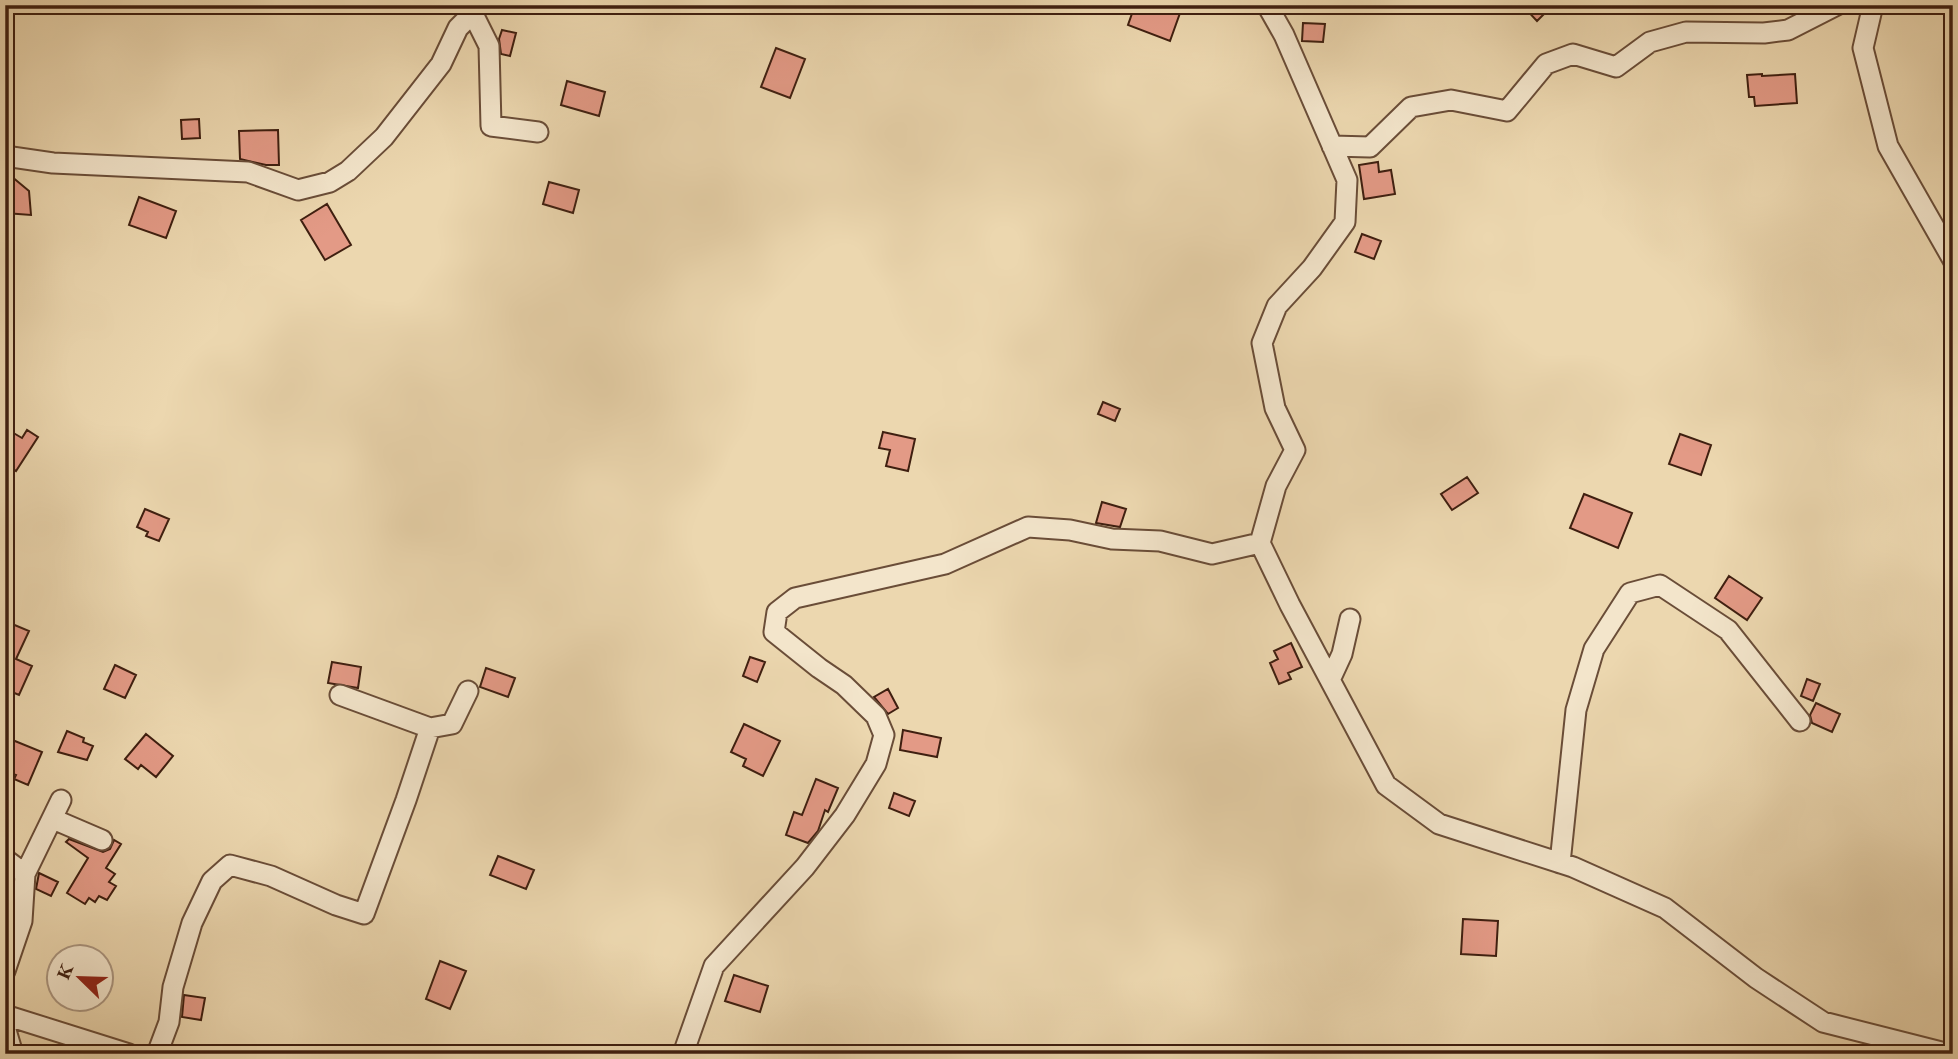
<svg xmlns="http://www.w3.org/2000/svg" width="1958" height="1059" font-family="'EB Garamond',serif">
<rect width="100%" height="100%" fill="#ecd7af"/>
<filter id="stains"><feTurbulence type="fractalNoise" baseFrequency=".00286" numOctaves="4"/><feColorMatrix values="0 0 0 0 .2 0 0 0 0 .09 0 0 0 0 .02 0 0 0 .5 -.17"/></filter>
<radialGradient id="worn" r=".72"><stop offset=".6" stop-color="#630" stop-opacity="0"/><stop offset="1" stop-color="#630" stop-opacity=".3"/></radialGradient>
<path fill="#e39a86" stroke="#3f1f10" stroke-width="2" d="M1135 5H1160L1180 13 1170 41 1128 25Z
M1522 5H1553L1537 21Z
M1303 23 1325 24 1323 42 1302 41Z
M502 30 516 33 510 56 501 54 499 39Z
M776 48 805 59 790 98 761 87Z
M1762 74V76L1795 74 1797 103 1755 106 1754 97H1749L1747 75Z
M567 81 605 92 599 116 561 105Z
M199 119 200 138 182 139 181 120Z
M278 130 279 165H266L240 159 239 131Z
M1378 162 1379 172 1391 170 1395 194 1364 199 1359 165Z
M5 171 29 191 31 215 5 213Z
M549 182 579 190 573 213 543 204Z
M139 197 176 211 166 238 129 225Z
M327 204 351 245 325 260 301 220Z
M1362 234 1381 241 1374 259 1355 252Z
M1103 402 1120 409 1115 421 1098 414Z
M5 428 22 438 27 430 38 437 16 471 6 464 12 455 5 451Z
M883 432 915 439 908 471 886 466 890 450 879 448Z
M1680 434 1711 445 1701 475 1669 464Z
M1467 477 1478 493 1452 510 1441 494Z
M1584 494 1632 513 1618 548 1570 528Z
M1102 502 1126 509 1120 527 1096 523Z
M145 509 169 519 159 541 146 536 148 532 137 527Z
M1729 576 1762 598 1747 620 1715 598Z
M5 621 29 631 16 659 32 666 19 695 5 689Z
M1291 643 1302 667 1288 673 1291 679 1279 684 1270 663 1278 659 1274 651Z
M750 657 765 662 757 682 743 676Z
M332 662 361 667 358 688 328 683Z
M115 665 136 675 125 698 104 689Z
M486 668 515 678 508 697 480 687Z
M1807 679 1820 684 1813 701 1801 696Z
M888 689 898 708 888 714 874 697Z
M1816 703 1840 714 1832 732 1812 723 1810 715Z
M744 724 780 741 763 776 743 766 746 759 731 752Z
M903 730 941 738 937 757 900 750Z
M67 731 84 738 83 742 93 746 87 760 58 752Z
M146 734 173 756 156 777 141 765 138 769 125 759Z
M10 739 42 752 28 785 14 779 16 775 5 771V751Z
M816 779 838 788 828 812 825 810 818 831 808 843 786 835 794 812 802 815Z
M894 793 915 801 909 816 889 808Z
M69 839 103 852 110 849 114 840 121 844 106 868 115 874 109 882 116 886 107 900 99 896 95 902 89 898 85 904 67 893 88 858 66 842Z
M498 856 534 870 526 889 490 875Z
M39 873 58 882 51 896 36 889Z
M1463 919 1498 921 1496 956 1461 954Z
M440 961 466 971 450 1009 426 999Z
M734 975 768 986 760 1012 725 1001Z
M184 995 205 998 201 1020 182 1017Z"/>
<g fill="none" stroke-linecap="round" stroke-linejoin="round">
<g stroke="#6a4d38" stroke-width="23">
<path id="minor" d="M1267 5 1284 35 1347 180 1345 222 1312 268 1277 306 1262 343 1275 408 1295 450 1276 486 1260 543 1290 605 1386 785 1439 824 1573 867 1665 908 1756 978 1823 1022 1949 1054
M1873 5 1863 48 1888 146 1953 260
M1332 146 1370 147 1411 107 1451 100 1507 111 1546 64 1573 54 1616 67 1650 42 1686 32 1764 33 1788 30 1837 5
M5 156 53 163 248 172 298 190 330 182 348 171 384 137 441 64 458 28 466 20 475 18 489 46 491 126 538 132
M1330 680 1342 654 1350 619
M430 728 452 724 468 691
M53 819 102 840
M5 859 25 874
M1560 863 1576 710 1594 649 1630 593 1660 585 1728 630 1800 721
M5 971 22 921 25 874 61 800
M5 1015 129 1054
M5 1027 13 1054
M157 1054 169 1022 173 987 192 923 212 881 230 865 271 876 336 905 364 914 406 800 430 728 340 695
M683 1054 714 966 805 867 845 815 876 764 884 735 876 716 844 685 819 668 774 632 777 612 795 598 945 564 1028 527 1070 530 1112 539 1160 541 1212 554 1260 543"/>
</g>
<use href="#minor" stroke="#f3e5cb" stroke-width="19"/>
</g>
<rect width="1958" height="1059" fill="none" stroke="#ecd7af" stroke-width="28"/>
<rect x="7" y="7" width="1944" height="1045" fill="none" stroke="#3f1f10" stroke-width="3.5"/>
<rect x="14" y="14" width="1930" height="1031" fill="none" stroke="#3f1f10" stroke-width="2"/>
<g transform="translate(80 978) rotate(293)"><circle r="33" fill="#f3e5cb" stroke="#ab9680" stroke-width="2"/>
<path d="M0-5L12 26L0 18L-12 26Z" fill="#8f2418"/>
<text y="-10" font-size="19" font-weight="bold" text-anchor="middle" fill="#3f1f10">K</text>
</g>
<rect width="100%" height="100%" filter="url(#stains)"/>
<rect width="100%" height="100%" fill="url(#worn)"/>
</svg>
